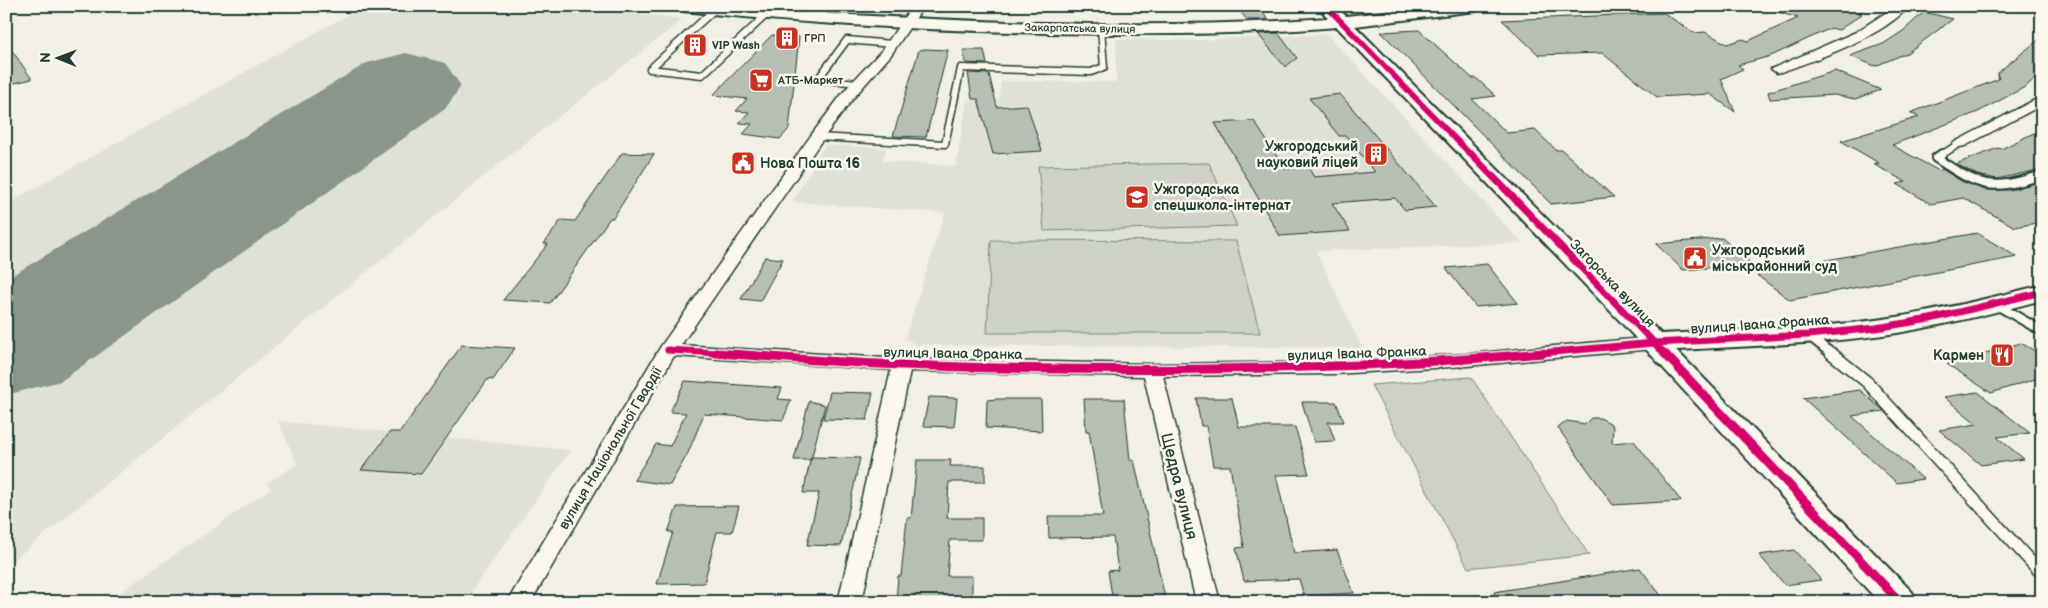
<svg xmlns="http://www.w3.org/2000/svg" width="2048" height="608" font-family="'Balsamiq Sans',sans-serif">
<rect width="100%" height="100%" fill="#f2f0e5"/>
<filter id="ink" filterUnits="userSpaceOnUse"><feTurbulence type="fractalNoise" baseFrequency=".02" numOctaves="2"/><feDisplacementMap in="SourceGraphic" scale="10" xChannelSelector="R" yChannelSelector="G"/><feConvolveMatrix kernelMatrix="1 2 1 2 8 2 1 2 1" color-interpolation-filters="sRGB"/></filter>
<g filter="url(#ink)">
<path fill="#e0e1d6" d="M364 6H569L683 19 508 157 6 566V204Z
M1327 34 1522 243 1316 251 1362 348 916 345 905 338 945 213 792 202 825 145 887 148 882 161 956 166 967 100 999 99 1001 81 1116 82V39L1197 40Z
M278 421 571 450 464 602H106L272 488 266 484 297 464Z"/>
<path fill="#cfd2c8" stroke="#77887e" d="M1209 163 1237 226 1044 231 1038 166Z
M991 240 1236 241 1260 333H987Z
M1471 377 1589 555 1468 568 1371 385Z"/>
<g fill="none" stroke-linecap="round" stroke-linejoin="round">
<path fill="#88968c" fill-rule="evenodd" d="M406 53 445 63 461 86 445 109 61 381 6 395V279L367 63Z"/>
</g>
<path fill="#b7beb3" stroke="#1f3d34" d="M1236 6H1258L1268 20H1247Z
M1775 6H1869L1859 13 1862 14 1839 30 1831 28 1771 56 1738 65 1743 69 1721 79 1735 112 1710 94 1657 97 1602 53 1539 55 1502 20 1664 13 1694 33 1705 32 1727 44 1743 39 1748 41 1798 18 1774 11Z
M1924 12 1953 19 1907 53 1875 66 1850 56 1883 44 1903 31Z
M1419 30 1472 78H1476L1496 96 1472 99 1507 133 1535 130 1556 150H1562L1614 197 1551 204 1381 32Z
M1278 33 1297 58 1285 67 1258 34Z
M772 35 799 37 789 129 780 139 743 134 752 124 739 123 749 112 736 111 747 99 713 95Z
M2042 37V73L2025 87 1978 112 1892 145 1939 171 1942 169 1961 181 1985 190H2010L2042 181V222L2015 227 1963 198 1931 204 1897 184 1906 182 1873 164 1879 163 1841 141 1919 117 1910 113 1999 79 1997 73Z
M6 42 32 79 6 85Z
M925 49 948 50 926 137 893 136 919 50Z
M963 50H984L987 64 966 63Z
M1835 71 1881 90 1855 99 1834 95 1770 99 1768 92Z
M968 73 989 74 997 107 1027 105 1042 151 993 154 978 99H972Z
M1340 94 1436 207 1405 210 1395 198 1332 203 1350 231 1280 236 1215 123 1254 121 1285 169 1308 167 1314 177 1375 172 1346 136H1339L1309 98Z
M2042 129V169L1997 179 1977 175 1956 164 1998 148 2001 149Z
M622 153 654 154 613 218H610L550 303 503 300 548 244H544L561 220 575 221Z
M1977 233 2017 257 1790 300 1754 273Z
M1722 238 1752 264 1683 270 1656 244Z
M765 257 783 259 760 301 741 299Z
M1487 264 1518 303 1476 307 1446 268Z
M2021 343 2042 355V377L1991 393 1947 364Z
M462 345 515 348 493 380 488 379 421 474 361 470 390 432H400Z
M685 381 782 388 778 399 791 400 783 420 704 414 688 453 670 485 634 480 656 444 670 446 686 413 670 412Z
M1860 390 1884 411 1852 416 1923 479 1897 483 1803 398Z
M830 392 873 393 867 420 823 419Z
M1978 392 2030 433 1997 437 2024 459 1981 465 1939 430 1977 424 1944 397Z
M929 397 957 398 954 427 923 426Z
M1196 398H1232L1239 427H1295L1309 474 1276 475 1294 553 1337 550 1354 593 1304 596 1299 579 1244 581 1236 548 1244 547 1230 466H1213L1206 426H1201Z
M996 399H1041L1042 431 986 428 987 400Z
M1084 399H1124L1130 460H1134L1166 602H1113L1108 571 1118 570 1113 537 1049 538 1048 516H1103L1089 431H1086Z
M809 401 825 405 811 460H794Z
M1302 402H1336L1344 422H1328L1335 441 1314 442Z
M1591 418H1600L1610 423 1613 427 1612 443 1634 441 1681 501 1613 505 1558 428 1567 421 1585 424Z
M811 457 860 458 841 546 807 545 819 493H803Z
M917 460H951L950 466H985V482H949L947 518H982V540H950L947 576H972V600L896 602 898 576H901L907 518H911Z
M739 506 732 532H717L704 583 657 584 673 532H668L677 507Z
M1794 550 1821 580 1785 585 1759 555Z
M1640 568 1666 602H1495L1494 592Z"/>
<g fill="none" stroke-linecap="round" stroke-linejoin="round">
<g stroke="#1f3d34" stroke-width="9">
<path id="lane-far2" d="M714 10 650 69 702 75 765 16
M819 20 827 6
M858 83 818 79 847 40 892 44
M817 137 945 144 961 68 1091 72 1104 67 1101 29
M1940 156 1960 143"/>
</g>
<g stroke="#1f3d34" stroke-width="12">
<path id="lane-far1" d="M1942 154 1936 158C1980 187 1990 192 2042 175
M1995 304 2042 331
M1808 335 1832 354"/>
</g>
<g stroke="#1f3d34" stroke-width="14">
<path id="lane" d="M1831 353 1867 382 2042 574"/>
</g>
<g stroke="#1f3d34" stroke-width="3">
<path id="street" d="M912 6H924L891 55 855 96 822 140 681 345 902 359 1152 364 1334 362 1467 354 1654 337 1660 339 1663 343 1660 347 1654 349 1467 366 1334 374 1163 376 1220 602H1196L1144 376 910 371 862 602H838L891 370 674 356 531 602H507L661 346 812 134 845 90 883 49Z
M1896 6H1909C1884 36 1818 59 1781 72L1777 73 1771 69 1856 32Z
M2042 96V105L1965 146 1960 147 1953 143Z"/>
</g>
<g stroke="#1f3d34" stroke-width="4">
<path id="secondary" d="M676 6C742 6 806 13 872 16 1023 24 1177 29 1328 18L1318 6H1335L1346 16 1439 6H1483L1475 11 1355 26 1661 334C1740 330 1819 329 1897 317 1946 309 1994 297 2042 285V300C1994 313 1946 325 1897 333 1824 344 1750 346 1676 350L1912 592 1917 602H1879L1619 320 1337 27C1229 36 1121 35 1012 32 902 29 793 23 684 11Z"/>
</g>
<use href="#lane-far2" stroke="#fbf7ec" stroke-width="6"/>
<use href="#lane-far1" stroke="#fbf7ec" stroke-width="8"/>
<use href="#lane" stroke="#fbf7ec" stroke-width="11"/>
<use href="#street" fill="#fbf7ec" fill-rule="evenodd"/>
<use href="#secondary" fill="#fbf7ec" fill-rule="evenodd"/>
<g stroke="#fbf7ec" stroke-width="8">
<path id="cycleway-far2" d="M1326 6 1472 156"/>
</g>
<g stroke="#fbf7ec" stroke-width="10">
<path id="cycleway-far1" d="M1471 154 1665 354
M668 350 735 354
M1530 354 1654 343 1808 335 1876 328 1930 319 2042 292"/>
</g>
<g stroke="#fbf7ec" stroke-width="12">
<path id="cycleway" d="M716 353C778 357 840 363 903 365 1116 373 1330 372 1543 353
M1664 353 1900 602"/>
</g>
<use href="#cycleway-far2" stroke="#d6006c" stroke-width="5.5"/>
<use href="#cycleway-far1" stroke="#d6006c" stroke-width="7"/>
<use href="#cycleway" stroke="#d6006c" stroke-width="9"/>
</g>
</g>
<defs>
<g id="building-square" transform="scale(1.25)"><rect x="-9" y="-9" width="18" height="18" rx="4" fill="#c8321e" stroke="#fbf7ec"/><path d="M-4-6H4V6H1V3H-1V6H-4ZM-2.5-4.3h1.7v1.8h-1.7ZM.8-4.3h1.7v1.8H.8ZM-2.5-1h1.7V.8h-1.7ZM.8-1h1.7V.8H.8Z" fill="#fff"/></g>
<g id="supermarket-square" transform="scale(1.25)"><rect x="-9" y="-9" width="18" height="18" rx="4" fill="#c8321e" stroke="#fbf7ec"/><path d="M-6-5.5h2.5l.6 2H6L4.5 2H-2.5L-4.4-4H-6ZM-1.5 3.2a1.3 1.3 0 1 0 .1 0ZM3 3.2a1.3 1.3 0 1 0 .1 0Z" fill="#fff"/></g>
<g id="civic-square" transform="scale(1.25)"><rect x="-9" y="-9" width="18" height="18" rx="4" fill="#c8321e" stroke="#fbf7ec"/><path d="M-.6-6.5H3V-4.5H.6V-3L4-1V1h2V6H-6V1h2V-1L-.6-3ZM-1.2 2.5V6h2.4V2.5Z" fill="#fff"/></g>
<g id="school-square" transform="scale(1.25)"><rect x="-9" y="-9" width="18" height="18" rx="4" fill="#c8321e" stroke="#fbf7ec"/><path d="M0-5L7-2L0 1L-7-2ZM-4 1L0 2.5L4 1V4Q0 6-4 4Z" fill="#fff"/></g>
<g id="restaurant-square" transform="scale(1.25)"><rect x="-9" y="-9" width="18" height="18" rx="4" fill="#c8321e" stroke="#fbf7ec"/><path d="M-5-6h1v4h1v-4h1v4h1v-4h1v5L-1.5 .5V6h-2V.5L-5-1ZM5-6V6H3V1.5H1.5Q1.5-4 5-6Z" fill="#fff"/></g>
</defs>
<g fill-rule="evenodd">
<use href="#building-square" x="787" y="38"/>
<use href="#building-square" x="695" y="45"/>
<use href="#supermarket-square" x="761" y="80"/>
<use href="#building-square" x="1376" y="154"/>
<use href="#civic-square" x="743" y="163"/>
<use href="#school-square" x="1137" y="197"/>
<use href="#civic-square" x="1695" y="258"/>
<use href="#restaurant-square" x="2002" y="355"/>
</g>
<g text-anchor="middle" stroke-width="5" stroke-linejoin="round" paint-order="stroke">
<g font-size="11" fill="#1f3d34" stroke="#fbf7ec">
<text transform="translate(1080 28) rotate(1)" y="4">Закарпатська вулиця</text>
</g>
<g font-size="11" font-weight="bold" fill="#1f3d34" stroke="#fbf7ec" text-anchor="start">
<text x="804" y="42">ГРП</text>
<text x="712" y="49">VIP Wash</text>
<text x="778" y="84">АТБ-Маркет</text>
</g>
<g font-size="14" font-weight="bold" fill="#1f3d34" stroke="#fbf7ec" text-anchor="start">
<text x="1358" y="151" text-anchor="end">Ужгородський<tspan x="1358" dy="16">науковий ліцей</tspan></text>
<text x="760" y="168">Нова Пошта 16</text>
<text x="1154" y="194">Ужгородська<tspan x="1154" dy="16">спецшкола-інтернат</tspan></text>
<text x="1712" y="255">Ужгородський<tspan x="1712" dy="16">міськрайонний суд</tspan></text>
<text x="1984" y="360" text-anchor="end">Кармен</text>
</g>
<g font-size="14" fill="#1f3d34" stroke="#fbf7ec">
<text transform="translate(1613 283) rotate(46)" y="5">Загорська вулиця</text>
<text transform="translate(1760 324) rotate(-4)" y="5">вулиця Івана Франка</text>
<text transform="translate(953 353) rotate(1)" y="5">вулиця Івана Франка</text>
<text transform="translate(1357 353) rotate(-2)" y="5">вулиця Івана Франка</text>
<text transform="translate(610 448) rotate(-59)" y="5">вулиця Національної Гвардії</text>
</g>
<g font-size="16" fill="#1f3d34" stroke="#fbf7ec">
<text transform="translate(1180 486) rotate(76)" y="6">Щедра вулиця</text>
</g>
</g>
<rect width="2048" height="608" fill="none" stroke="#fbf7ec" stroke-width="25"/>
<rect x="12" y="12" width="2023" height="583" fill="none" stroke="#1f3d34" stroke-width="2" filter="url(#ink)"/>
<g transform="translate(58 58) rotate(271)" stroke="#fbf7ec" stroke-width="4" paint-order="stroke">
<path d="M0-4L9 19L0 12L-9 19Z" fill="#1f3d34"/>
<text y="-8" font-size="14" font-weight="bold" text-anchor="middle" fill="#1f3d34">N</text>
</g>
</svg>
